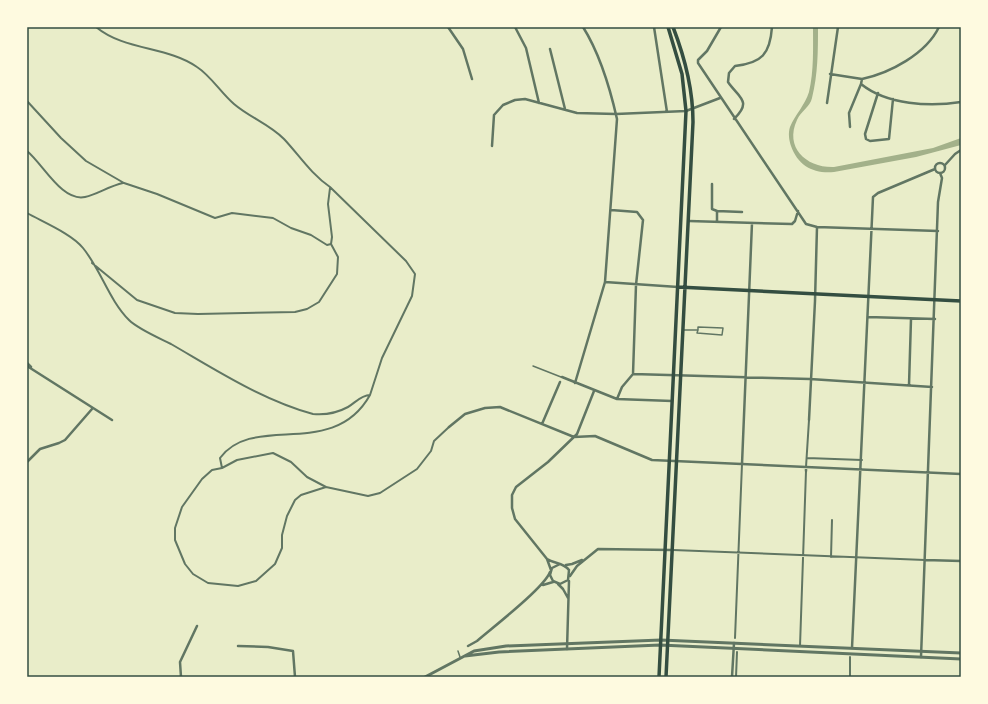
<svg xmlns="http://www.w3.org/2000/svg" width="988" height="704" font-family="Jost,sans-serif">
<rect width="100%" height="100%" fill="#e9edc9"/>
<path fill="#a3b18a" d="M813 27H818C818 51 818 74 812 98 810 107 801 111 797 120 784 148 807 168 834 167L933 148 961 138V145L916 157 834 172C814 174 798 166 791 146 789 140 788 133 790 127 795 115 805 105 809 92 814 71 813 48 813 27Z"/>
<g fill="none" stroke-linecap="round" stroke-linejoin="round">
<path stroke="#617663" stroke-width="1.5" d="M684 330H698V327L723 328 722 335 697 333 698 330
M533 366 561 377
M458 651 460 657"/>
<path stroke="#617663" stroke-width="2" d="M27 101 61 138 86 161 124 183 157 194 215 218 232 213 273 218 291 228 311 235 327 245 331 244 338 257 337 274 319 302 307 309 295 312 198 314 175 313 137 300 92 263
M27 151C43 164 62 202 85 197 98 194 109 186 123 183
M330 188 328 204 332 237 331 244
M27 213C43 222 72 234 83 248 101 270 109 300 129 320 138 329 159 338 171 344 216 370 262 400 313 414 324 415 337 413 348 407 355 403 361 395 370 395L382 358 412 296 415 274 406 261 330 187C311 174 299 155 284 139 269 124 249 117 234 104 221 93 211 76 197 67 167 46 125 51 96 27
M807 458 862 460
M806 467 809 420
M222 468 220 458C254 412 333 461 370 395
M326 487 307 477 291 462 273 453 237 460 222 468 212 470 202 479 182 507 175 528V540L185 564 193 574 208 583 238 586 256 581 275 564 282 548V535L287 516 295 500 301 495 326 487 368 496 380 493 417 469 431 451 434 441 449 427
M673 550 925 560
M831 557 832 520
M735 638 742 464
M800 646 806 471
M736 677 737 652
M850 677V657"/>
<path stroke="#617663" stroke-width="2.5" d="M448 27 463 49 472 79
M515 27 526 48 539 103
M654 27 667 112
M721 27 707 51 698 60V63L806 224 817 227 938 231
M939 27C926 54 890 73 862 79L861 84C887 105 930 107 961 102
M550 49 565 109
M830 74 862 79
M878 93 865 134 866 139 870 141 889 139 893 99
M827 103 838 27
M734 119C753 101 738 97 728 82L729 73 735 66C762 63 770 54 772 27
M850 127 849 113 861 84
M492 146 494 115 503 105 515 100 525 99 577 113 616 114 686 111 720 98
M935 168a5 5 0 1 1 10 0a5 5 0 1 1-10 0Z
M945 165 955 154 961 150
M712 184V209L717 211
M611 210 637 212 643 220 636 285 633 374
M689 221 792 224 795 221 798 211
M717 222V211L742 212
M605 282 678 287
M868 317 935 319
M27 363 31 367
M27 366 112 420
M633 374 810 379 932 387
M562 377 617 399 672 401
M575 383 605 282 617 119C610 88 600 54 583 27
M909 385 911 319
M617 399 622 387 633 374
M809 420 815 301 817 227
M542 424 560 382
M449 427 465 414 485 408 500 407 574 437 595 436 652 460 961 474
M27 462 40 449 59 443 65 440 92 409
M742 464 752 223
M806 471V467
M547 559C554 564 563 562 569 570L568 580 560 584 553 581 550 575 552 568 560 564
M925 560 961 561
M566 565 572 564 582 560
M551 570 547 559 515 519 512 508V495L516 487 548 462 577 434 594 391
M570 576 577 566 598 549 672 550
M558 584 563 589 568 598
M543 585 553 582
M238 646 268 647 293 651 295 677
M468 646 477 641C492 628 544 588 550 572
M852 648 873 197 878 193 935 169
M567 649 569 581
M921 657 938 202 942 178 940 173
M181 677 180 662 197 626
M732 677 734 643"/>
<path stroke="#617663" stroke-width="3" d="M465 656 499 652 660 645 961 659
M425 677 474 651 506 646 661 640 961 653"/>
<path stroke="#344e41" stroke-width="3.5" d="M678 287 961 301
M659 677 686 111 682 74 668 27
M666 677 693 122C693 88 685 58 673 27"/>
</g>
<rect width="988" height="704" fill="none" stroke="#fefae0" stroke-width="56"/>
<rect x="28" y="28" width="932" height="648" fill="none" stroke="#344e41" stroke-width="1.5"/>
</svg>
